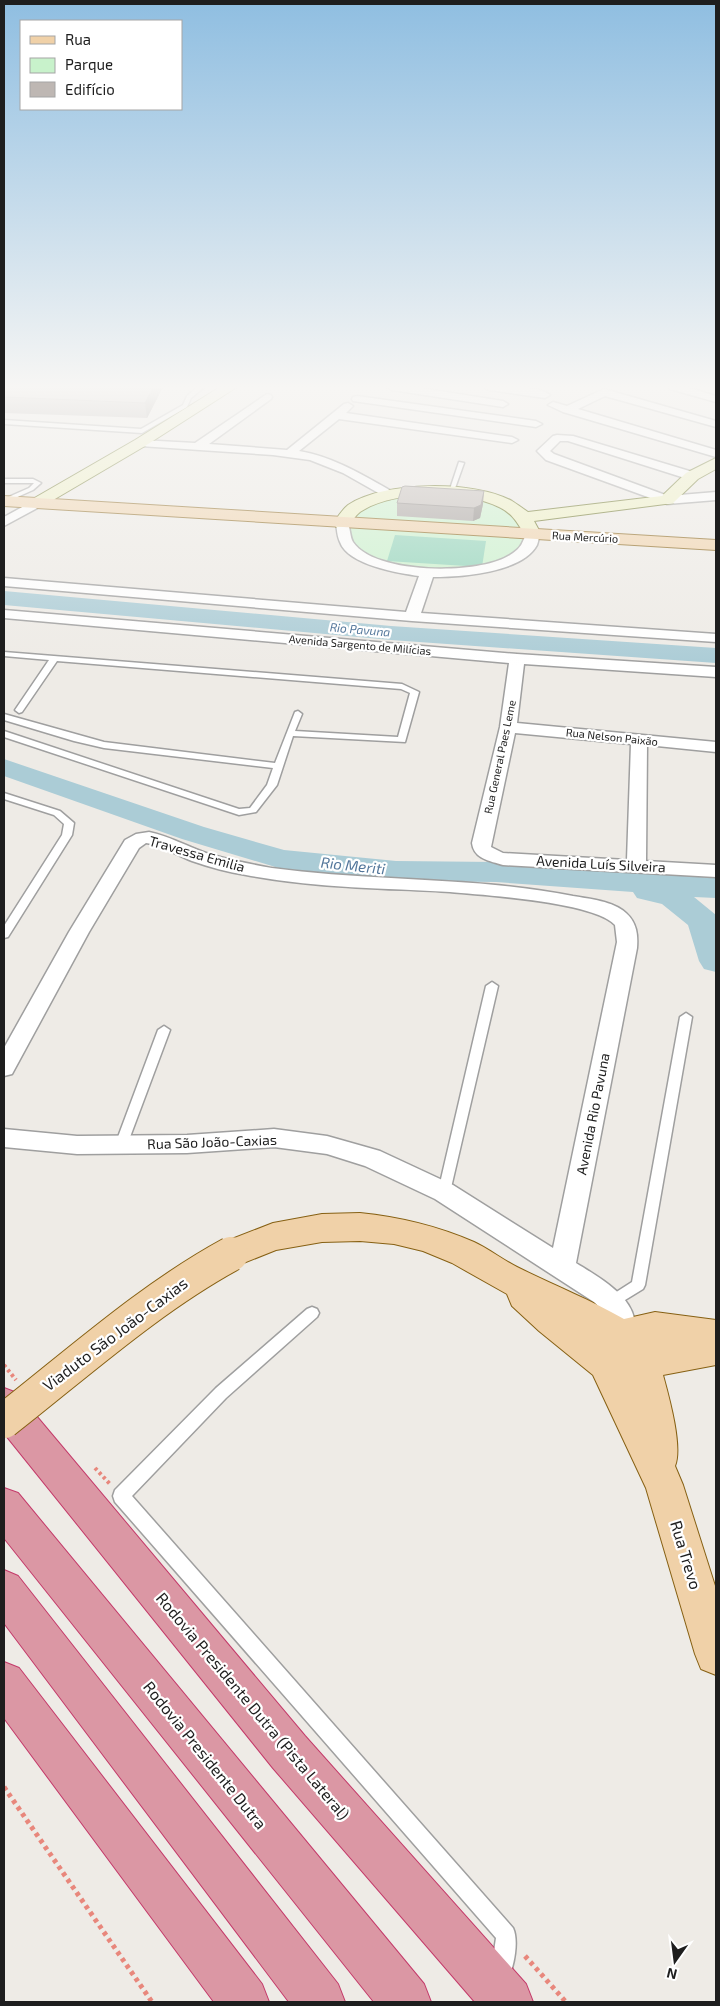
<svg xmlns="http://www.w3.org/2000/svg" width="720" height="2006" font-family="'Exo 2',sans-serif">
<rect width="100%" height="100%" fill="#eeebe6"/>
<path fill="#c8f2cb" d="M458 493 504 505 529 526 521 550C509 557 497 564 483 567 455 573 404 570 378 559 337 542 342 513 382 500 399 494 438 495 458 493Z"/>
<path fill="#8dd3b8" d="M395 535 486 541 482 567 387 561Z"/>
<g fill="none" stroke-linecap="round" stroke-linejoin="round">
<path fill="#abccd6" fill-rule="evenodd" d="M4 591 391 626 716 648V663L391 640 4 605Z
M4 759 204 827 284 850 396 861 496 862 716 878V898L694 897 716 915V972L704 969 699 961 688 925 662 904 637 898 633 892 496 882 396 881 282 869 182 839 4 776Z"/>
<g stroke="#9f9f9f" stroke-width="3">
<path id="lane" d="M197 387H204L191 398 187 407 142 433 4 424V420L141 429 183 405 187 396Z
M459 462 464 463 454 491 449 492Z
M4 479H33L41 483 33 490 4 503V499L29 488 34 483H4Z
M4 652 402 684 419 692 405 742 293 736 277 785 256 812 239 815 4 737V731L239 809 250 808 267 785 273 768 104 748 74 741 4 720V714L104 742 275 763 295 712 298 711 302 714 295 731 398 737 410 693 401 689 57 661 22 712 19 713 15 710 49 660 4 656Z
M4 793 60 811 74 823 72 835 8 937 4 938V926L62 835 64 824 54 815 4 799Z
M492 982 498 986 450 1192 449 1196 444 1197 439 1196 438 1192 486 986Z
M686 1013 692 1017 645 1285 643 1289 612 1308 607 1306 605 1302 607 1298 632 1282 680 1017Z
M164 1026 170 1030 127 1145 125 1149 121 1150 117 1149 115 1145 158 1030Z
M312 1307 317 1309 319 1313 317 1317 226 1398 132 1496 513 1928C519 1941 514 1966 508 1979L501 1982 494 1979 491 1972 496 1938 115 1502 113 1496 115 1490 216 1388 307 1309Z"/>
</g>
<g stroke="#9f9f9f" stroke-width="3">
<path id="street" d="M387 387H414L503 401 508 404 503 407 392 390Z
M484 387C499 387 540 385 550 395L545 398 489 390Z
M669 387H686L716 396V402L670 389Z
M604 389 716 421V427L605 396 578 409 716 450V457L563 412 548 405 553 402 567 406Z
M267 394 271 395 272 397 271 399 209 444 287 450 344 404 348 403 353 406 346 413 512 437 518 440 512 443 339 419 299 451C334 457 363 475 393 492L395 495 393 498 389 499 343 473 310 460 273 455 140 446 134 443 140 440 195 443Z
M357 396 536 421 542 424 536 427 353 401 352 399 353 397Z
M557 435 573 436 696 473 698 476 696 479H688L568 441H560L550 451 554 454 668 496 716 492V500L667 504 546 460 537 451 553 436Z
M37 499 43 503 41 506 4 526V517Z
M342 519 348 523C350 528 350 537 353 542 375 575 480 575 510 555 524 546 521 543 528 531L533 530 540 534C539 537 538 542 537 545 522 573 460 577 433 577L421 613 716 634V642L412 621 4 586V578L406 612 419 576C398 573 348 565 340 542 337 536 337 529 336 523Z
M4 610 517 654 716 667V677L524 664 517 723 716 742V752L647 745 646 861 716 865V877L503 865C490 861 474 859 472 843L500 727 509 663 4 618ZM515 733 631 744 627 860 503 853 491 847Z
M149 832C169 836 186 846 206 853 227 860 250 864 272 868 372 882 473 876 573 896 590 899 613 901 626 913 637 923 638 935 637 948L576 1263C603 1280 649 1304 631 1344L621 1347 611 1344C603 1324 612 1319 594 1302L435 1199 365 1166 327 1154 274 1147 187 1153 77 1154 4 1147V1129L77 1136 187 1135 274 1129 327 1136 380 1151 453 1185 553 1248 617 942 615 925C594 902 483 895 450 892 382 888 313 888 246 875 228 872 209 867 192 861 176 855 162 845 146 843L139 848 89 932 12 1074 4 1076V1048L69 932 125 840 136 834Z"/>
</g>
<g stroke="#5f6813" stroke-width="2">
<path id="secondary" d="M220 387H237L145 446 43 506H31L29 503 31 500 135 440Z
M716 458V469L698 479 673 503 534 521 541 534 539 538H527C518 525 514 514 499 507 465 490 393 490 360 512 355 516 352 521 348 527H336L334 523C338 516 342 510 348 505 384 481 474 480 512 501 517 504 522 508 528 512L662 496 686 473Z"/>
</g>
<g stroke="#866013" stroke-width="2">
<path id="primary" d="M4 496 716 540V550L4 506Z
M360 1213C400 1217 437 1226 474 1242 489 1249 503 1260 517 1267 553 1285 589 1299 624 1319L655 1312 716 1320V1365L663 1375C669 1397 683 1447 675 1466L683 1485 716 1589V1675L701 1669 695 1654 646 1488 593 1375 539 1331 512 1306 507 1294 452 1263 423 1251 394 1244 360 1241 322 1242 276 1250 231 1268 219 1264 214 1254 219 1244 273 1223 322 1214Z"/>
</g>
<g stroke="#c43a6a" stroke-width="2">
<path id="highway" d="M4 1388 17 1393 305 1736 526 1984 533 2002H475L273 1768 4 1433Z
M4 1488 18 1493 424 1984 431 2002H374L4 1538Z
M4 1570 18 1576 338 1984 345 2002H289L4 1623Z
M4 1662 19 1668 262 1984 269 2002H214L4 1718Z"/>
</g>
<path stroke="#e8877c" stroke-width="4" stroke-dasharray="3 3" stroke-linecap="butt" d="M4 1365 16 1380
M95 1468 110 1484"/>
<path stroke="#e8877c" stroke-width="5" stroke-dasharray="4 4" stroke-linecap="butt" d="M4 1787 152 2002
M525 1956 566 2002"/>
<use href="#lane" fill="#fff" fill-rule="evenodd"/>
<use href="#street" fill="#fff" fill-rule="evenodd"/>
<use href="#secondary" fill="#eff1c0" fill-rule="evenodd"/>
<use href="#primary" fill="#f0d1a8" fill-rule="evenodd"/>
<use href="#highway" fill="#db97a4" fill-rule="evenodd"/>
<g stroke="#866013" stroke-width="36" stroke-linecap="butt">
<path id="primary-bridge" d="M4 1421C77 1364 150 1298 231 1254"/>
</g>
<use href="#primary-bridge" stroke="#f0d1a8" stroke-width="34"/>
</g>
<path fill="#a39d9a" d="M4 387H163L147 418 4 413Z
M397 503 483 504 480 518 473 521 397 516Z"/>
<path fill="#85807d" d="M153 387H163L147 418 145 403Z
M484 491 483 504 480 518 473 521 474 508Z"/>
<path fill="#beb7b3" stroke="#85807d" d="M4 387H153L145 403 4 397Z
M405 486 484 491 481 505 474 508 397 503 402 487Z"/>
<linearGradient id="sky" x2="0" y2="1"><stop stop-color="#8fbee1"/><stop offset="0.58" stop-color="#f7f6f4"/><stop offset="1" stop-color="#f7f6f4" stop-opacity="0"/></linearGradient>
<rect width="720" height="668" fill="url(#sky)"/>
<g text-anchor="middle" stroke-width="4.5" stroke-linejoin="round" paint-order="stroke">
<g font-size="11" fill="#1e1e1e" stroke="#fff">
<text transform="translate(585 537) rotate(3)" y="4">Rua Mercúrio</text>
<text transform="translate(360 645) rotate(5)" y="4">Avenida Sargento de Milícias</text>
<text transform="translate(612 737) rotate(6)" y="4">Rua Nelson Paixão</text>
<text transform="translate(500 757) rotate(-78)" y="4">Rua General Paes Leme</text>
</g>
<g font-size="12" font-style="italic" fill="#54779b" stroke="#fff">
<text transform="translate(360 630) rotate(5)" y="4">Rio Pavuna</text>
</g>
<g font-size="14" fill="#1e1e1e" stroke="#fff">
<text transform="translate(197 854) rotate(16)" y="5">Travessa Emilia</text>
<text transform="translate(601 864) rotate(3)" y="5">Avenida Luís Silveira</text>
<text transform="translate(593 1114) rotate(-79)" y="5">Avenida Rio Pavuna</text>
<text transform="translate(212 1142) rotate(-2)" y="5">Rua São João-Caxias</text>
</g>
<g font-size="15" font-style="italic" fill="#54779b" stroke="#fff">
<text transform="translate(353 866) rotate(6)" y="5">Rio Meriti</text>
</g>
<g font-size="16" fill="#1e1e1e" stroke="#fff">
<text transform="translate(115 1334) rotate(-37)" y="6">Viaduto São João-Caxias</text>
<text transform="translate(686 1555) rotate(73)" y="6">Rua Trevo</text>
<text transform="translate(253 1706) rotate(50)" y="6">Rodovia Presidente Dutra (Pista Lateral)</text>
<text transform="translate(205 1755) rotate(51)" y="6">Rodovia Presidente Dutra</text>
</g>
</g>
<rect width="720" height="2006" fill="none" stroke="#1e1e1e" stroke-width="10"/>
<rect x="20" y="20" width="162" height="90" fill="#ffffff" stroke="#a5a5a5"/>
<rect x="30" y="36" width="25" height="8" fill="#f0d1a8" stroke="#a5a5a5"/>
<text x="65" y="45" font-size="15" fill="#1e1e1e">Rua</text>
<rect x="30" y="58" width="25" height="15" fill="#c8f2cb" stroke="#a5a5a5"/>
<text x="65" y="70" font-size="15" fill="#1e1e1e">Parque</text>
<rect x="30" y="82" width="25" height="15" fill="#beb7b3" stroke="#a5a5a5"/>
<text x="65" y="95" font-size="15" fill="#1e1e1e">Edifício</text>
<g transform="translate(675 1961) rotate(194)" stroke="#ffffff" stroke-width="4" paint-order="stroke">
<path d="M0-4L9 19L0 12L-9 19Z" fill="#1e1e1e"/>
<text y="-8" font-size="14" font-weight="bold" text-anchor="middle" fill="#1e1e1e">N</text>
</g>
</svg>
